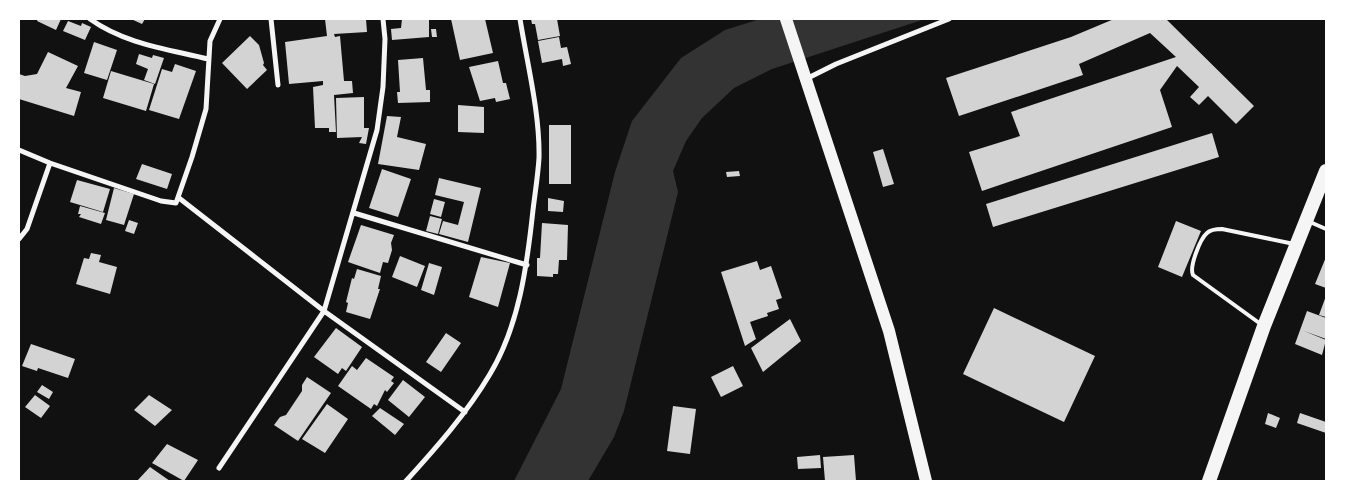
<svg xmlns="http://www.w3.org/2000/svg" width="1345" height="500" font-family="'Archivo Narrow',sans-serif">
<rect width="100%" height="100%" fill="#111"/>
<path fill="#333" d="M760 19H925L772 69 734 88 702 118 686 141 673 171 678 192 624 411 614 437 588 481H514L561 389 615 172 632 121 681 58 725 30Z"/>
<path fill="#d3d3d3" d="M38 19H61L56 30 37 21Z
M131 19H145L142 24Z
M325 19H366L367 32 334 34 335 37 340 36 344 81H352L353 93 334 95 336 132H329V128H315L313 87 323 85V81L289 84 285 42 327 36Z
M402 19H429V37L392 40 391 29 401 28Z
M451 19H485L493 53 460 60Z
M531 19H557L560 36 538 40 535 24H532Z
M1114 19H1166L1254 106 1236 124 1208 96 1199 105 1190 97 1199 87 1177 66 1160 90 1172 127 982 191 969 152 1020 136 1011 112 1176 57 1150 33 1079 64 1083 75 959 116 946 78 1071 37Z
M68 21 81 26 82 23 91 27 85 40 63 31Z
M431 29H436L437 37H432Z
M250 36 259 45 264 63 263 65 267 70 247 89 222 63Z
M559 37 561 48 567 47 571 64 563 66 562 59 542 63 538 41Z
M94 42 117 50 107 80 84 73Z
M48 52 78 66 66 88 81 92 74 116 19 99V74L25 76 37 74Z
M139 54 152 58 153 55 164 58 155 84 144 80 148 69 136 64Z
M423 58 426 90H430V102L398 103 397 92H400L398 60Z
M498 61 503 83H506L510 99 496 102 495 98 480 101 469 67Z
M175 64 196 71 179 119 149 110 162 69 172 72Z
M111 71 154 84 146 111 103 98Z
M364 97V128H369L366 144 359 143 362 137 337 138 336 98Z
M458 105 484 107V133L458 132Z
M387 116 401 117 397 137 426 144 419 170 378 164Z
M549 125H571V184H549Z
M1212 133 1219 157 993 227 986 204Z
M883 149 894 184 883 187 873 152Z
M142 164 172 174 167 189 136 179Z
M382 169 411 179 398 217 369 208Z
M739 171 740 176 727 177 726 172Z
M439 178 481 188 468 242 439 234 443 221 458 225 464 202 435 195Z
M77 180 110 189 103 212 70 202Z
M114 188 134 194 124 225 106 220Z
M548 198 564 201 563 212 548 211Z
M434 199 445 202 441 217 430 214Z
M80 206 105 213 101 224 79 217 81 214H78Z
M430 216 442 219 438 234 426 231Z
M129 220 138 223 134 234 125 231Z
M1176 221 1201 231 1182 277 1158 267Z
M542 223 568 225 567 260H559L558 274H553V277L537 276V258H540Z
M361 225 394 235 391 243 392 250 388 263 383 262 380 273 348 262Z
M91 253 101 255 99 262 117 267 110 294 76 284 84 258 89 259Z
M400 256 425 266 417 287 392 277Z
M481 257 510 263 498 307 469 297Z
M1326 257V288L1315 284Z
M757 261 760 270 771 266 782 298 776 300 779 309 767 313 768 316 750 322 756 339 745 346 721 272Z
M429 263 442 267 434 295 421 290Z
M357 269 381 276 378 289H380L370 319 346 312 348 303 346 302 352 278 354 279Z
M1326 296V317L1319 315Z
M994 308 1095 356 1064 422 963 374Z
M1307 311 1326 318V339L1304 331 1326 340 1322 355 1295 344Z
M790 319 801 341 763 372 751 348Z
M336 328 362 347 346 371 342 368 338 374 314 357Z
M446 333 461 343 441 372 426 362Z
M31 344 75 359 68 378 38 368 37 371 22 366Z
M366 358 394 377 391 381 394 383 387 392 385 390 377 406 374 404 371 409 338 386 352 366 357 370Z
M733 366 743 386 721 397 711 377Z
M307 377 331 393 298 441 274 425 280 417 286 415 302 391V385Z
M403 380 425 397 409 417 388 400Z
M42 385 53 392 49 399 37 392Z
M35 395 50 406 41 418 25 407Z
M149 395 172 410 155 426 134 410Z
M327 404 348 419 325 453 302 439Z
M673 406 696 409 690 454 667 451Z
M380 408 404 424 395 435 372 416Z
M1268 413 1280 418 1276 428 1265 424Z
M1300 413 1326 422V433L1297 423Z
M167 444 198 460 184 481 152 463Z
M820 455 821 468 798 469 797 457Z
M854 455 856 481H825L823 457Z
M150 467 170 481H137Z"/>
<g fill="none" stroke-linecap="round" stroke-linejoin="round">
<path stroke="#f5f5f5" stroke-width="4" d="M1310 222 1326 229
M1262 325 1193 275C1189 267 1200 239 1207 233 1211 229 1217 229 1222 229L1294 244"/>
<path stroke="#f5f5f5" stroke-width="5" d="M90 19C125 44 167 49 208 59
M271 19 278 85
M806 79 836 64 949 19
M19 150 50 163 161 201 176 203 192 157 206 109 210 41 220 19
M179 198 324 311 465 412
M354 213 527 265
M19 239 27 229 50 163
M219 468 324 311 377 130 383 87 385 39 383 19
M406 481C436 448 467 413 490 374 519 326 527 266 533 210 535 193 538 175 539 158 540 113 527 63 520 19"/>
<path stroke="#f5f5f5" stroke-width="12" d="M786 19 889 331 926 481"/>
<path stroke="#f5f5f5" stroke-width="14" d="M1209 481 1264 326 1326 171"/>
</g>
<rect width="1345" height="500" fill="none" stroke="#ffffff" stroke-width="40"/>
</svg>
